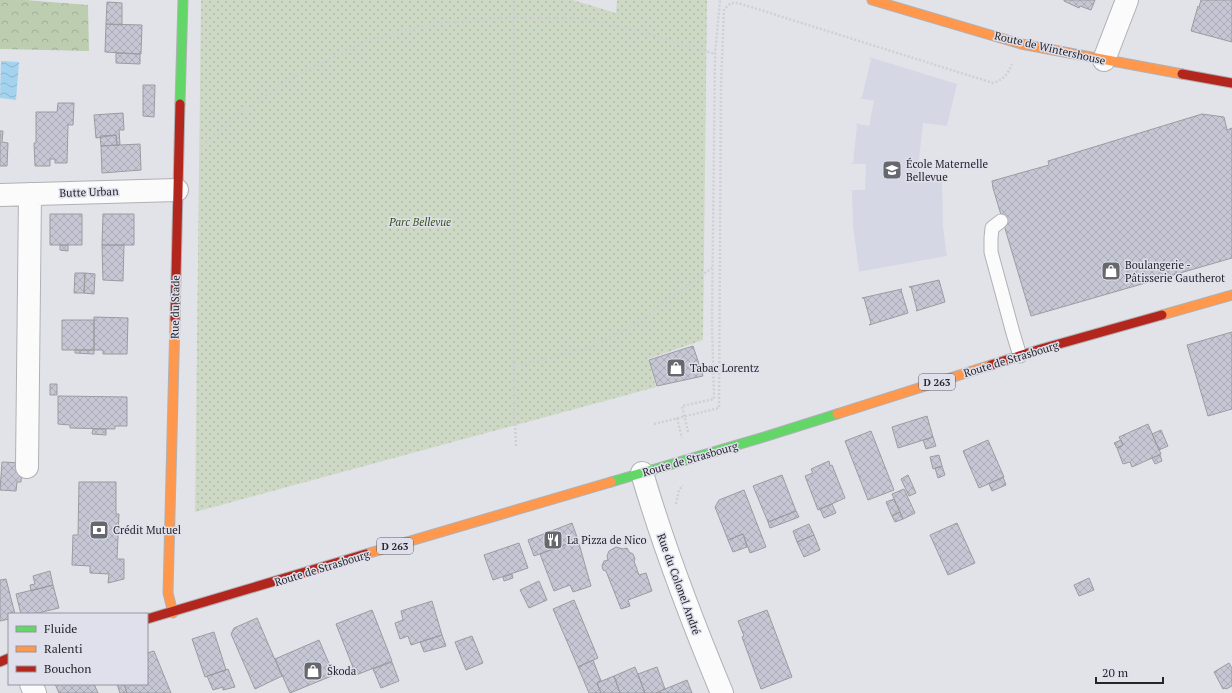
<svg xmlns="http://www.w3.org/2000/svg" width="1232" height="693" font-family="'PT Serif',serif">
<defs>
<pattern id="forest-crowns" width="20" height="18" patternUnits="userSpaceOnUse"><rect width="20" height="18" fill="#bccdb0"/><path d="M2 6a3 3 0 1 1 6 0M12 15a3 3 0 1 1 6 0" fill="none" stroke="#a1b098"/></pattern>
<pattern id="park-dots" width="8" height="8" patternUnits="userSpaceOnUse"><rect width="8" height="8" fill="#cdd9c5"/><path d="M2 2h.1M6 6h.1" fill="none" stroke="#b0baa9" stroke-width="1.8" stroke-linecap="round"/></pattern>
<pattern id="water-waves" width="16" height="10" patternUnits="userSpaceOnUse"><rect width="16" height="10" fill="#a4d3ef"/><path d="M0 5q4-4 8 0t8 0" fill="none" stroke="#8db5cd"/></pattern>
<pattern id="building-cross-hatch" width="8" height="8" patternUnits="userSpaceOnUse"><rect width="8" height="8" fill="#c6c7d5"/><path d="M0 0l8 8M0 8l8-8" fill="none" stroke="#aaabb7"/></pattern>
</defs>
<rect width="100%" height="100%" fill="#e2e3e9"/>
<path fill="#d6d7e4" d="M869 57 957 84 947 126 923 123 917 179 942 180 943 227 947 256 857 272 859 271 853 227 852 191 849 190H865L866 164H850L853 163 857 125 854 123 869 126 874 101 859 98 862 97 871 59Z"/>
<path fill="url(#forest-crowns)" d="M0 0H25L88 5 89 51 0 49Z"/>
<path fill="url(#park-dots)" d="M201 0H573L616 13 617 0H707L703 340 648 359 656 387 195 512Z"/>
<path fill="url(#water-waves)" d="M1 61 19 62 16 100 0 98Z"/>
<path fill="url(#building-cross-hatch)" stroke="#9b9ca0" d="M1064 0H1095L1091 10 1080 6 1079 8 1064 1Z
M1201 0H1232V42L1191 31 1198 6 1199 7Z
M107 2 122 3V25L106 24Z
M106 24 142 25 141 54 105 52Z
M116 53 140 54V64L116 63Z
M143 85H155L154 117 143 116Z
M58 103H74L73 125H68L67 163H55V159H50V166H35L34 143H36V112H57Z
M123 113 124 130H119L120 145H117L116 135 96 138 94 115Z
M1202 114 1224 117 1227 130 1232 128V258L1031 316 993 188 992 181 1049 165 1048 161Z
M0 131H3L2 142 8 143 7 166H0Z
M116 135 117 145 101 146 100 136Z
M140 144 141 170 102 173 101 146Z
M50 214H82V245H50Z
M103 214H134V245H102Z
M60 245H68V251L60 250Z
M102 245H124L123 281 103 280Z
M75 273H85L84 293H74Z
M85 273 95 274 94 294 84 293Z
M939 280 945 302 916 311 917 310 911 287H909Z
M902 289 901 290 908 313 869 325 871 323 864 298H862Z
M94 317 128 318 127 354H103V350H94Z
M62 320H94V350H62Z
M1232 332V409L1208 416 1187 345Z
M693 346 703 376 657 386 649 360Z
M75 350H94V354L75 353Z
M50 384H57V395H50Z
M58 396 127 397V426H115V429L70 428V425L58 424Z
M927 416 933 437 898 448 892 427Z
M1148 424 1161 454 1132 467 1130 462 1123 464 1117 448 1123 445 1119 437Z
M93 429H106V435L92 434Z
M1161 430 1168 446 1159 450 1152 434Z
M871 431 894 490 868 500 845 441Z
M933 437 936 446 926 449 923 440Z
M988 440 1004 477 979 488 963 451Z
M1121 440 1123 445 1117 448 1114 443Z
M939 455 942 466 933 469 930 457Z
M1160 455 1162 461 1155 464 1152 458Z
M829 461 830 466 832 465 845 498 818 510 805 476 813 473 811 469Z
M2 462 22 463 21 482H17L16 491 0 490Z
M942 466 945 475 938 478 935 468Z
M782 475 796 511 768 522 753 486Z
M908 475 916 493 909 496 901 479Z
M1003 477 1006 485 992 491 989 484Z
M79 482H116V514H119L117 559H124V579L108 583 109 574 90 573V566L72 565 73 535H78Z
M904 489 915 513 903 519 892 494Z
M744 490 766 547 750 553 743 534 728 540 715 507 719 500Z
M894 499 900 512 892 516 886 502Z
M832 504 836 513 824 518 820 509Z
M796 511 799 517 770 528 768 522Z
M900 512 903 519 895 522 892 516Z
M572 523 578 540 534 556 528 540Z
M957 523 975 563 948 575 930 535Z
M809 524 814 535 797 542 793 531Z
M743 534 747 547 733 552 728 540Z
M814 535 820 550 804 557 797 542Z
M578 540 591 586 573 592 570 585 554 591 540 554Z
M519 543 528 568 493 580 484 555Z
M616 547 623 549 627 548 629 552 633 554 635 559 634 561 639 575 646 573 652 591 628 600 630 606 621 609 606 571 603 570 602 566 604 561 608 560 607 556 609 551Z
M50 571 53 585 31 591 30 585 35 584 33 576Z
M512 574 513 578 504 581 503 577Z
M1089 578 1094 590 1079 596 1074 585Z
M6 579 15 614H9V619L0 621V580Z
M539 581 547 600 529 608 520 590Z
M53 585 59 608 34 614H21L16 594Z
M574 600 598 658 578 667 553 609Z
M432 601 442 635 411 645 408 636 400 639 395 623 403 620 401 611Z
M372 610 392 661 356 675 336 624Z
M767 610 792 677 761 689 742 637 744 636 738 621Z
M257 618 282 676 255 689 231 634 234 628Z
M214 632 226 670 205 677 192 639Z
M442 635 446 646 424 652 420 642Z
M472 636 483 663 466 670 455 642Z
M319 640 334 675 290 693 275 659Z
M154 651 171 693H127L124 684H147V653Z
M593 660 601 681 597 683 601 693H589L578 667Z
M392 662 399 681 381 688 373 669Z
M1229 663 1232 668V686L1226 689 1225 688 1223 689 1214 672Z
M635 667 645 693H620L614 676Z
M657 667 665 689 656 693H645L638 674Z
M228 669 235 687 223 690V687L213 690 207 676Z
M614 676 620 693H601L597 683Z
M687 680 692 693H656L665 689Z
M55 684H94L98 693H59Z
M117 684H124L127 693H120Z"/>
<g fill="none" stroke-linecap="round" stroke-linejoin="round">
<g stroke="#b0b1b5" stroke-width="15">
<path id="lane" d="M1001 221 992 228 991 238V252L1013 333 1020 356"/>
</g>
<g stroke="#b0b1b5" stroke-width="24">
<path id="street" d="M1104 60 1127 0
M0 195 177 190
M27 467 30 194
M642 473C664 548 692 621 722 693
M31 684 35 693"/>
</g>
<g stroke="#b0b1b5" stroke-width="11">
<path id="fast" d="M180 104 183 0
M611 482 764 437 837 414"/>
</g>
<g stroke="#b0b1b5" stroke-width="11">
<path id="slow" d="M872 0 1021 44 1182 74
M1162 315 1232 295
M837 414 991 365
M366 554 611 482
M173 613 168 593 175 319"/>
</g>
<g stroke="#b0b1b5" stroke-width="11">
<path id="jam" d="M1182 74 1232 83
M175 319 180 104
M991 365 1041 349 1162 315
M147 619 366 554
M0 662 9 658"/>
</g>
<path stroke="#cfd0d2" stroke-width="2.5" stroke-dasharray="2 2" stroke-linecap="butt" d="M513 0V367L516 446
M202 146 236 117 291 78 367 41 432 24 513 17 586 19 646 33 715 54
M513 367 587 348 634 325 712 268
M677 418 682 438
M654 424 719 408 721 84 724 9 731 3H738L993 83C1003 80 1008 74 1012 64
M688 432 682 406 714 399 712 323 715 54 720 0
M676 504 679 490 683 485"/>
<use href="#lane" stroke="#fbfbfc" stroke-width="13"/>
<use href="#street" stroke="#fbfbfc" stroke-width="22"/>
<use href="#fast" stroke="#63d668" stroke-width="9"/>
<use href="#slow" stroke="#ff974d" stroke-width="9"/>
<use href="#jam" stroke="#b3261e" stroke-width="9"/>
</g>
<defs>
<g id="school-square" transform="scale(1)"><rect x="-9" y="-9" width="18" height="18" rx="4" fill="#67686d" stroke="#dfe0ec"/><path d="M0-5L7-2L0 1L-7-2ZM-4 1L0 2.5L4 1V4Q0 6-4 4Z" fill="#fff"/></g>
<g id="shop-square" transform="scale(1)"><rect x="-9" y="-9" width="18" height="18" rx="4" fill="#67686d" stroke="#dfe0ec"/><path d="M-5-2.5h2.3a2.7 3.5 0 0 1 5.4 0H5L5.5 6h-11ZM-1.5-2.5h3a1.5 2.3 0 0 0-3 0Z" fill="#fff"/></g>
<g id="bank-square" transform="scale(1)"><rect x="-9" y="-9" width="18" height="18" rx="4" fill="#67686d" stroke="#dfe0ec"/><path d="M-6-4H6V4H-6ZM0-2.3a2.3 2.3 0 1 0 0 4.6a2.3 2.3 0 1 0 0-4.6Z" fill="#fff"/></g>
<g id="restaurant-square" transform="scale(1)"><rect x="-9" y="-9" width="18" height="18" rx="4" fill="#67686d" stroke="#dfe0ec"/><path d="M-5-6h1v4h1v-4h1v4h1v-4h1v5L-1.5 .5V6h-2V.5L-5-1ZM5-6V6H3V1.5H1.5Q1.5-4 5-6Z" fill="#fff"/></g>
</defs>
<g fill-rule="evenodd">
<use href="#school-square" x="892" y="170"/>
<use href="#shop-square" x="1111" y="271"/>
<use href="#shop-square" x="676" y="368"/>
<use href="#bank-square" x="99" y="530"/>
<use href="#restaurant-square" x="553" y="540"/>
<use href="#shop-square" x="313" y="671"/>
</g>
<g text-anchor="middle" stroke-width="3" stroke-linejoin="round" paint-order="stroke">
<g fill="#dfe0ec" stroke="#5d5d64" stroke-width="1">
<rect x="919" y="374" width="36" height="16" rx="3"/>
<rect x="377" y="538" width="36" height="16" rx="3"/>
</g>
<g font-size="10" font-weight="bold" fill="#25252a">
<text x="937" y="386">D 263</text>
<text x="395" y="550">D 263</text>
</g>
<g font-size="11" fill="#25252a" stroke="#dfe0ec">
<text transform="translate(1050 48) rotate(13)" y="4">Route de Wintershouse</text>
<text transform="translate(89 192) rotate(-2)" y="4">Butte Urban</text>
<text transform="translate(175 307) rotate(-89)" y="4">Rue du Stade</text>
<text transform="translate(1011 359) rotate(-17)" y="4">Route de Strasbourg</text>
<text transform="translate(690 459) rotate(-16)" y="4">Route de Strasbourg</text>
<text transform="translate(322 568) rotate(-17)" y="4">Route de Strasbourg</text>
<text transform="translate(679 584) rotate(70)" y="4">Rue du Colonel André</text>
</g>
<g font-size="11" fill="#25252a" stroke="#dfe0ec" text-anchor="start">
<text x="906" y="168">École Maternelle<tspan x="906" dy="13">Bellevue</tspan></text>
<text x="1125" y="269">Boulangerie -<tspan x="1125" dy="13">Pâtisserie Gautherot</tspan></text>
<text x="690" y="372">Tabac Lorentz</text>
<text x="113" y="534">Crédit Mutuel</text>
<text x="567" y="544">La Pizza de Nico</text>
<text x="327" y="675">Škoda</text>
</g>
<g font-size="11" font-style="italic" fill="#385316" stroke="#dfe0ec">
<text x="420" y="226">Parc Bellevue</text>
</g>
</g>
<rect x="8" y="613" width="140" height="72" fill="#dfe0ec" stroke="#95959e"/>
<rect x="16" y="626" width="20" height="6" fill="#63d668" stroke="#95959e"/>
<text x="44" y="633" font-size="12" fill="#25252a">Fluide</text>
<rect x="16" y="646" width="20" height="6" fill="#ff974d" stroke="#95959e"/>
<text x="44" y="653" font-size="12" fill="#25252a">Ralenti</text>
<rect x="16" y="666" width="20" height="6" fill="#b3261e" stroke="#95959e"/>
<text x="44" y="673" font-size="12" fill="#25252a">Bouchon</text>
<path d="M1096 677v6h67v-6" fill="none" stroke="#25252a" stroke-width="2"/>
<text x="1102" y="677" font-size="12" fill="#25252a" stroke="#dfe0ec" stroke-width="3" paint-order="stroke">20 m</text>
</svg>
